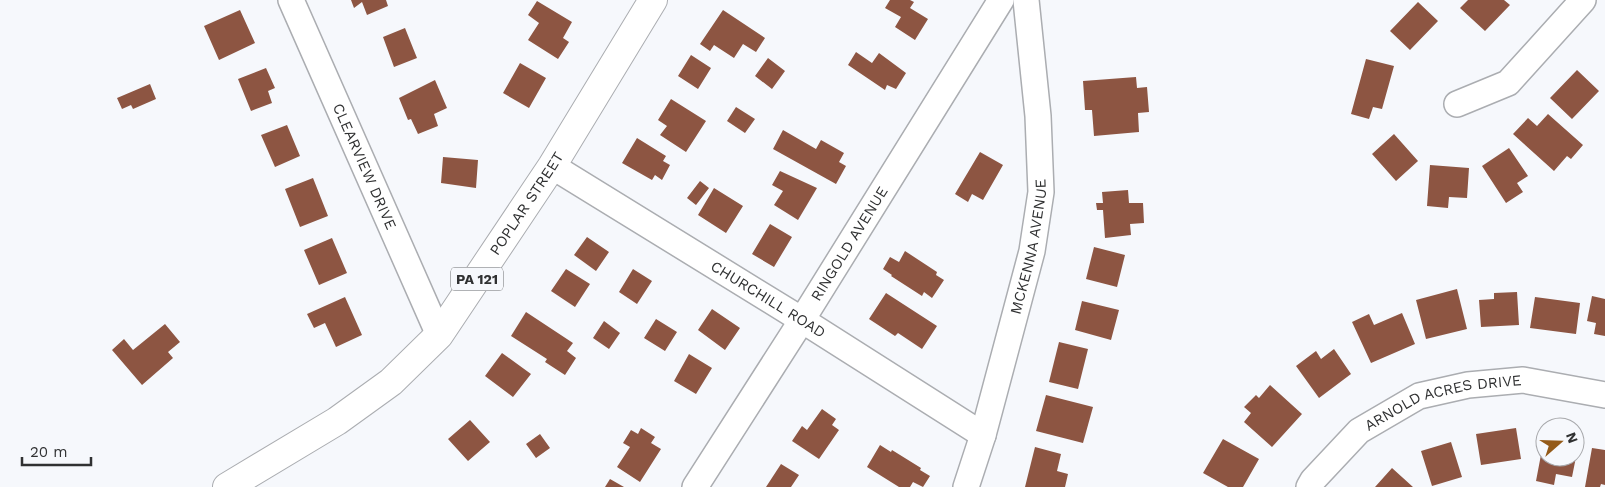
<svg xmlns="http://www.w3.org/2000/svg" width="1605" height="487" font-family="'Work Sans',sans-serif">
<rect width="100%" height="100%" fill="#f6f8fc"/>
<path fill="#8d5542" d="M351 0H386L388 6 367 15 362 2 354 8Z
M890 0H910L914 2 910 8 928 19 915 40 895 27 901 17 885 8Z
M1468 0H1504L1510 5 1485 31 1460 8Z
M537 1 572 22 563 38 569 42 558 59 528 40 539 23 528 15Z
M1418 2 1438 21 1410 50 1390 31Z
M240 10 255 43 219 60 204 26Z
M723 10 765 38 756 52 743 44 734 58 714 45 710 51 700 44Z
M405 28 417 58 394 67 383 37Z
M856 52 872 63 879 53 906 73 896 89 887 85 885 90 848 65Z
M691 55 711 68 698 89 678 76Z
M768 58 785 71 772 89 755 76Z
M1366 59 1394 66 1382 109 1373 107 1369 119 1351 114Z
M520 63 546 78 529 108 503 93Z
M266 68 275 88 268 91 272 103 251 111 238 79Z
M1577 70 1599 91 1572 119 1550 98Z
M1136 77 1137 88 1147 87 1149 112 1138 113 1139 132 1094 136 1092 110H1085L1083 81Z
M435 80 447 108 434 114 438 126 418 134 411 119 408 120 399 98Z
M150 84 156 99 133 109 131 105 122 109 117 98Z
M671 99 706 121 686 152 660 135 667 126 658 120Z
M736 107 755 119 745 133 727 121Z
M1548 114 1583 145 1571 159 1567 156 1554 171 1513 134 1528 118 1537 126Z
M287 125 300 156 275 167 261 135Z
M783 130 816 149 821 140 844 153 839 162 846 166 836 184 773 149Z
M1394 134 1418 161 1396 181 1372 154Z
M637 138 666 156 663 161 670 165 662 180 655 175 652 180 622 163Z
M1509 148 1528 176 1517 183 1523 192 1506 203 1482 166Z
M980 152 1003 165 983 200 972 194 968 202 955 194Z
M443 157 478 160 476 188 441 183Z
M1430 165 1469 168 1467 198 1449 197 1448 208 1427 206Z
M780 171 817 188 798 220 774 205 783 191 772 185Z
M313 178 328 216 300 227 285 189Z
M700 181 709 188 696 205 687 198Z
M714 188 743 206 726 233 698 215Z
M1128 190 1129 203H1143L1144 223 1130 224 1131 235 1105 238 1103 210H1097L1096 203H1103L1102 192Z
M770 224 792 237 774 267 752 254Z
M587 237 609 252 596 271 574 255Z
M332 238 347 273 319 285 304 250Z
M1094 247 1125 255 1117 287 1086 279Z
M905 251 937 272 936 275 944 280 932 298 924 292 922 296 891 276 892 275 883 269 890 257 899 262Z
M566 269 590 284 575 307 551 291Z
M633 269 652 281 637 304 619 292Z
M1457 289 1467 329 1426 339 1416 300Z
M1517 292 1519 325 1481 327 1479 300 1494 299V293Z
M886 293 937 326 922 349 898 333 895 336 869 319Z
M1592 296 1605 299V336L1594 334 1596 323 1587 321Z
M345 297 362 335 336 347 325 323 314 328 307 314Z
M1535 297 1580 303 1576 334 1530 328Z
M1082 301 1119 310 1111 340 1075 330Z
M712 309 740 328 725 350 698 330Z
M526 312 573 343 567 351 576 358 565 375 545 362 547 359 511 336Z
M1402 313 1415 344 1371 363 1352 322 1369 314 1374 325Z
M656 319 677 332 665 351 644 338Z
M604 321 620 333 609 349 593 338Z
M165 324 180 342 168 352 173 358 142 385 112 350 124 339 133 350Z
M1059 342 1088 349 1078 389 1049 382Z
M1334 349 1351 374 1319 398 1296 366 1316 351 1321 359Z
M502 353 531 374 513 397 485 376Z
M689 354 712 368 696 394 674 381Z
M1270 385 1302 414 1272 447 1244 422 1251 413 1244 407 1256 395 1259 398Z
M1046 395 1093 407 1083 443 1036 431Z
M822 409 836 419 832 425 839 430 819 459 792 441 802 426 807 430Z
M470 420 490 442 468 461 448 439Z
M641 428 655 437 651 443 661 449 640 482 617 467 630 447 623 443 631 430 638 434Z
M1516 428 1521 459 1481 465 1476 434Z
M540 434 550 448 536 458 526 444Z
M1223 439 1259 459 1243 487H1228L1203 473Z
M1544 439 1545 457H1576L1572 477 1556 474 1554 485 1536 481Z
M1451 442 1462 477 1432 486 1421 451Z
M880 445 891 452 892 450 921 468 920 470 930 476 923 487 913 482 910 487H899L867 467Z
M1035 447 1061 454 1057 471 1068 474 1065 487H1025Z
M1592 448 1605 450V485L1601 484 1600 487H1585Z
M781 464 799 475 791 487H766Z
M1392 468 1413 487H1375Z
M610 479 624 487H605Z"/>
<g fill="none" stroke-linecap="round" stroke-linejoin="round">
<g stroke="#abadb1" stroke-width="28">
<g id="minor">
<path id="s1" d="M291 0 439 335"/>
<path d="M1457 104 1508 83 1583 0"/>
<path id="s2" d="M552 166 802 320 983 435"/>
<path id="s3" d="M695 487 802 320 1001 0"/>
<path id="s4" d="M966 487 983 435 1032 251 1041 192 1038 116 1026 0"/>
<path id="s5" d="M1309 487 1313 480 1359 431 1419 396 1468 385 1523 380 1605 395"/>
</g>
</g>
<g stroke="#abadb1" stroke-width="30">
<g id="major">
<path id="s6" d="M227 487 337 421 391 382 439 335 552 166 653 0"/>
</g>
</g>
<use href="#minor" stroke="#fff" stroke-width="25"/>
<use href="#major" stroke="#fff" stroke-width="28"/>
</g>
<g text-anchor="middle" stroke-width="5" stroke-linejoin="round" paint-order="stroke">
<rect fill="#f6f8fc" stroke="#6b6d6f" stroke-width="1" x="451" y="267.5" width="52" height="23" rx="4"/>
<g font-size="14" font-weight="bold" fill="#303132">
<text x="477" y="284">PA 121</text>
</g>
<g font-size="15" fill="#303132" stroke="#f6f8fc">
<text dy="5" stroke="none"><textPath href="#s1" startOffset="182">CLEARVIEW DRIVE</textPath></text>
<text dy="5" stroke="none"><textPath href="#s6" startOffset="420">POPLAR STREET</textPath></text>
<text dy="5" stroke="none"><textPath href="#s3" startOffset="288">RINGOLD AVENUE</textPath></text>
<text dy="5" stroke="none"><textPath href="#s4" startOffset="249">MCKENNA AVENUE</textPath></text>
<text dy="5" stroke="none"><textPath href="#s2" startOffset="254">CHURCHILL ROAD</textPath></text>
<text dy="5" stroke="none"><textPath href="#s5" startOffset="166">ARNOLD ACRES DRIVE</textPath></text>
</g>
</g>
<g transform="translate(1560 442) rotate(70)"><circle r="24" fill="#f6f8fc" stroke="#a7a8ab"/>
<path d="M0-4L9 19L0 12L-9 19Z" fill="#945a18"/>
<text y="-8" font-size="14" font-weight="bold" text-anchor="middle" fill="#303132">N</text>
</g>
<path d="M22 457v8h69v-8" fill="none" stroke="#303132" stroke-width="2.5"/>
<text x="30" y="457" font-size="15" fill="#303132" stroke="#f6f8fc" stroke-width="4" paint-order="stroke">20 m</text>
</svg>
